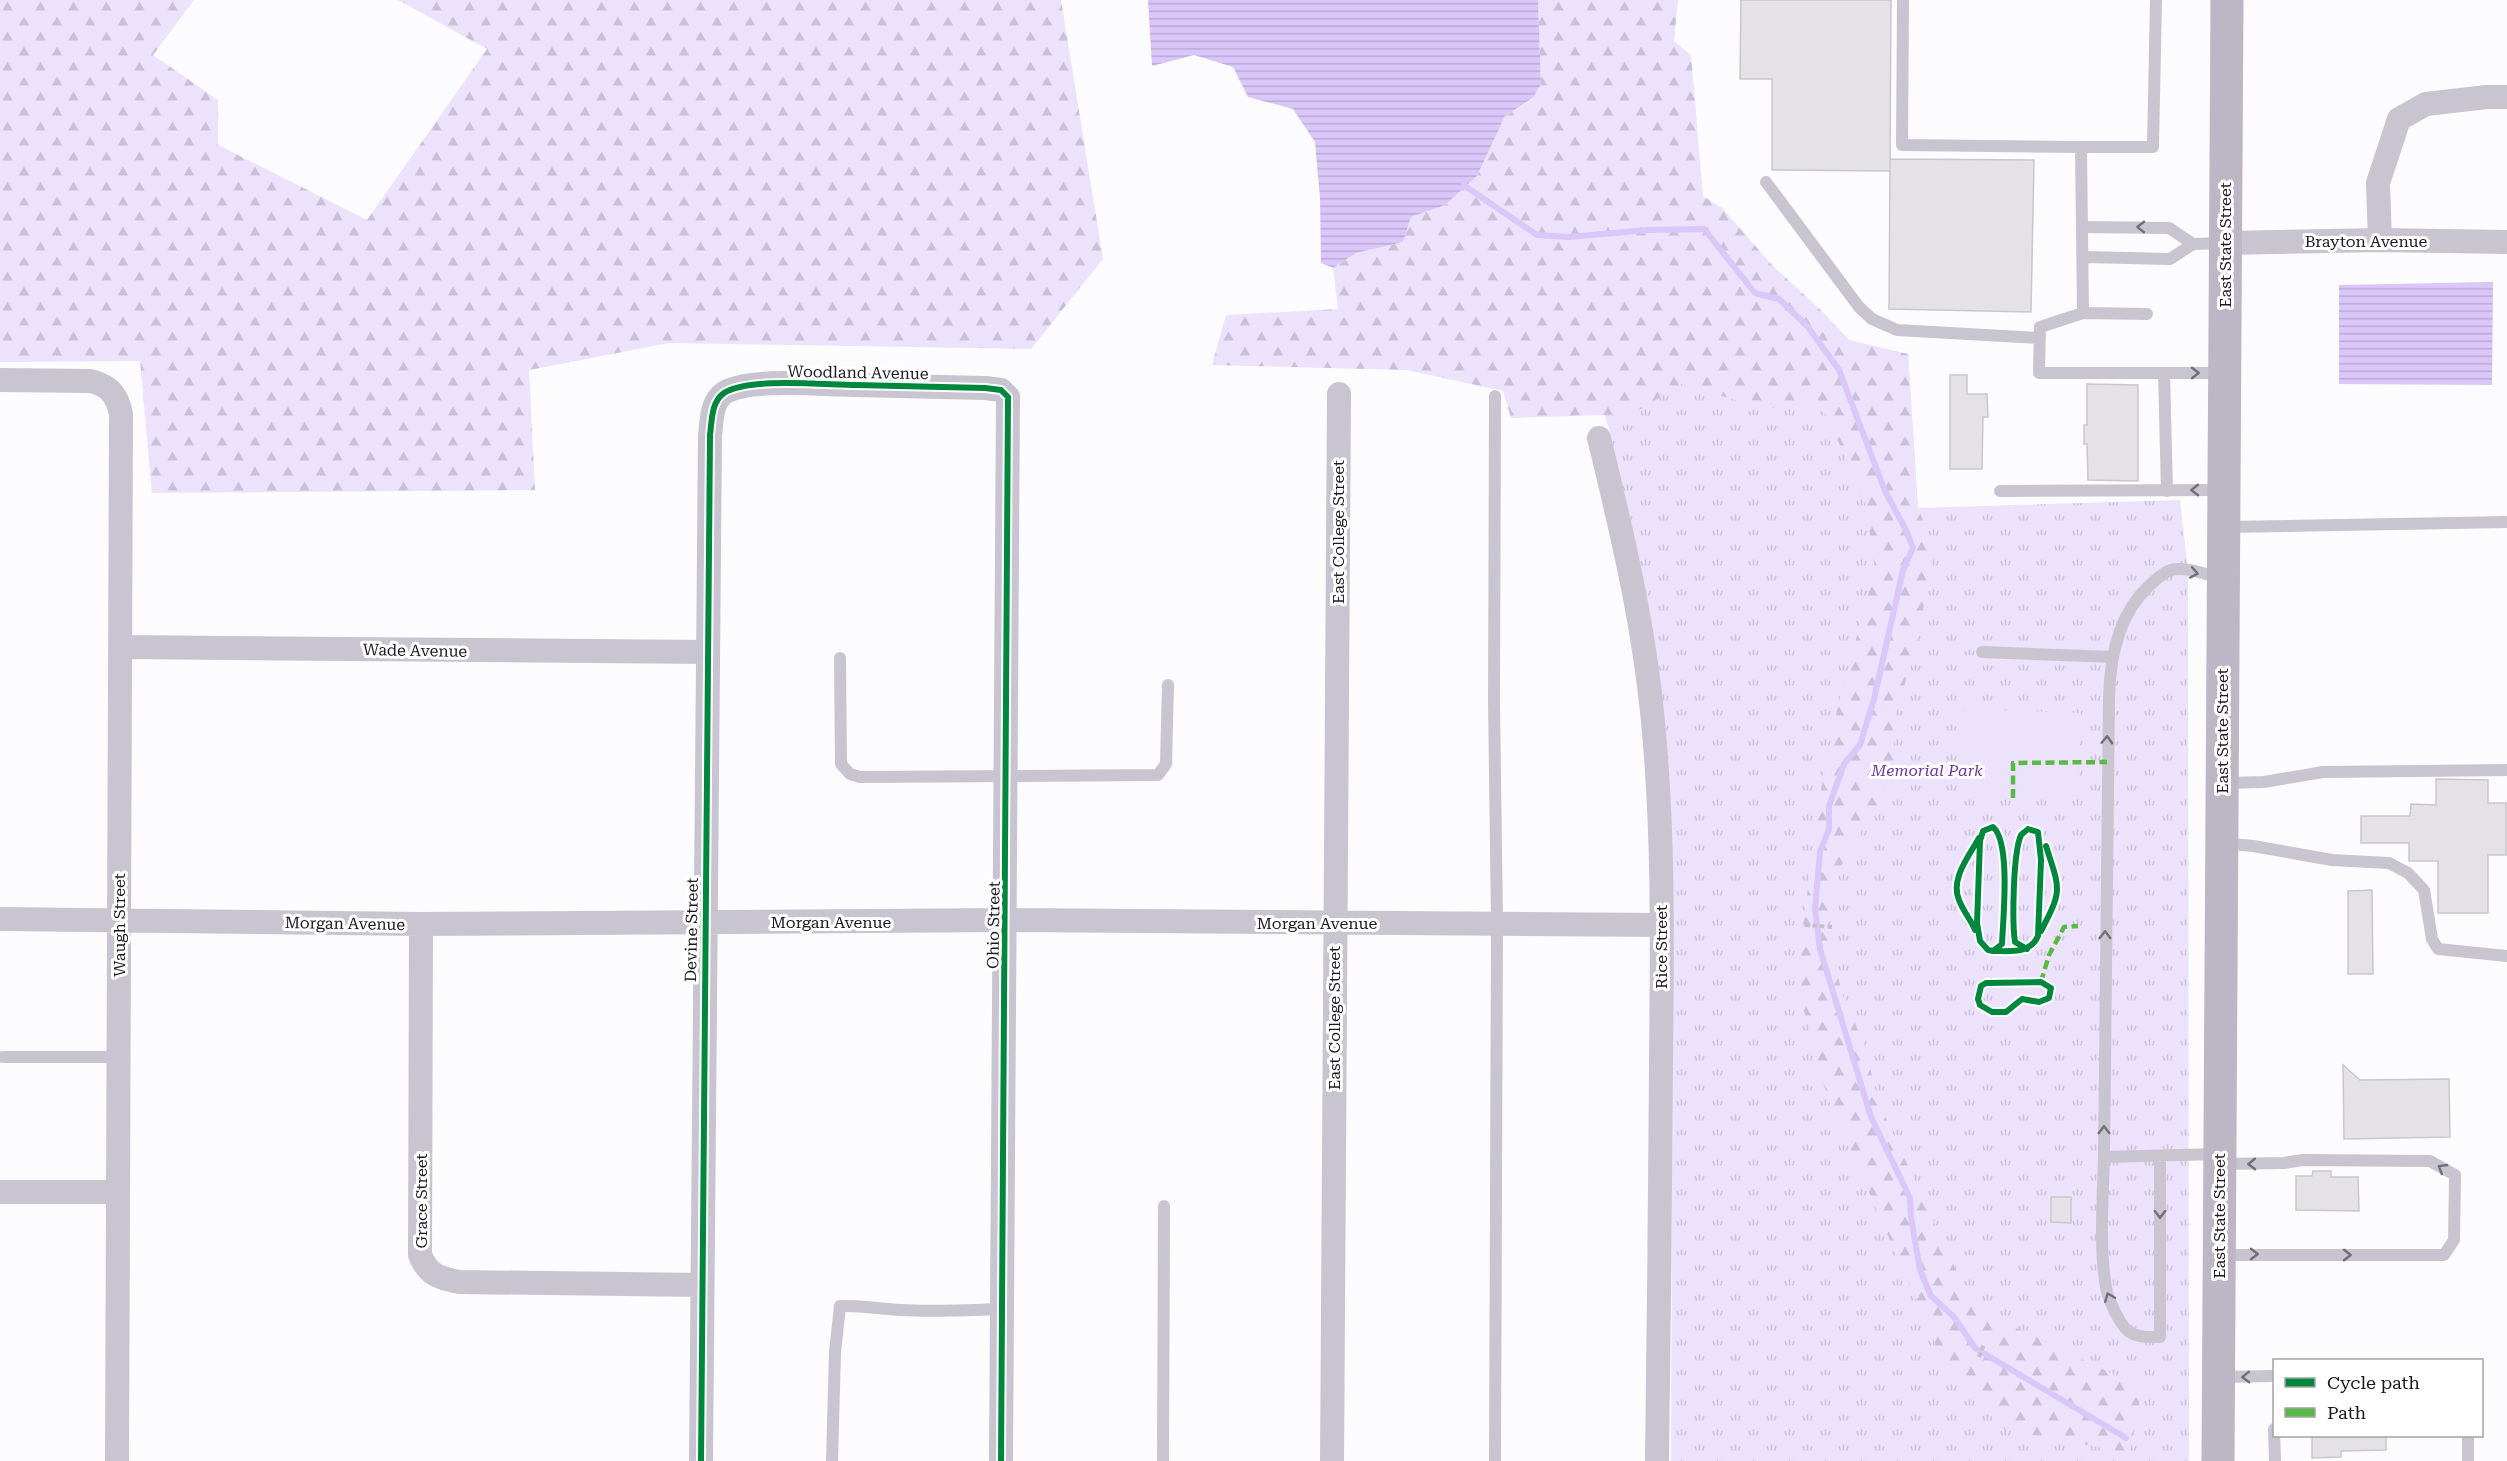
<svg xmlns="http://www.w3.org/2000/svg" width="2507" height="1461" font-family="'Roboto Serif',serif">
<defs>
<pattern id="grass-tufts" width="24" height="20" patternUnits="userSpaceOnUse" patternTransform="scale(1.5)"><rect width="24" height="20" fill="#ece2fc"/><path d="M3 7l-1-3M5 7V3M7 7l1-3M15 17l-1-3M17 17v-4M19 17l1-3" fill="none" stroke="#cac1d8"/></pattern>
<pattern id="forest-firs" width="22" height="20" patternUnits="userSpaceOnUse" patternTransform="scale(1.5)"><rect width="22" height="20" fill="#ece2fc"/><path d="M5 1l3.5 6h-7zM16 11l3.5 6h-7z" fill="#cac1d8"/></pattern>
<pattern id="water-rules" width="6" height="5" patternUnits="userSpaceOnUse" patternTransform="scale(1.5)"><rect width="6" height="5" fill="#dac6f8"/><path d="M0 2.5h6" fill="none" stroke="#baa9d4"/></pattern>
</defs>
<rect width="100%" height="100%" fill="#fcfbfe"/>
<path fill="url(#grass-tufts)" d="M1585 353 1908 354 1918 508 2180 500 2188 571 2189 1461H1671L1673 929 1632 526 1609 429Z"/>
<path fill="url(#forest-firs)" d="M0 0H194L153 55 218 100V145L367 220 487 49 398 0H1061L1103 259 1031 349 669 343 529 370 535 490 152 493 140 361 0 362Z
M1538 0H1678L1674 41 1691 55 1703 196 1722 208 1772 265 1825 314 1849 340 1908 354 1918 508 1935 549 1915 650 1893 723 1895 765 1874 811 1845 857 1828 900V943L1844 998 1864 1044 1879 1103 1973 1307 2142 1388 2130 1453 2005 1430 1946 1369 1827 1096 1796 981 1820 794 1837 710 1875 569 1865 500 1820 402 1765 409 1681 384 1633 414 1511 418 1503 391 1407 370 1212 365 1226 315 1338 309 1333 268 1356 253 1403 242 1411 217 1445 205 1477 176 1505 116 1533 99 1541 84Z"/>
<path fill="#ece2fc" d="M1965 709 2081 713 2078 797 1963 794Z"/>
<path fill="url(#water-rules)" d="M1148 0H1538L1541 84 1533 98 1505 116 1477 176 1445 205 1411 217 1403 242 1356 253 1333 268 1321 263 1320 198 1315 142 1293 109 1248 97 1233 67 1194 55 1152 66Z
M2493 282 2492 385 2339 384V285Z"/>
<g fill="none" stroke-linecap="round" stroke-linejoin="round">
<path stroke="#dac6f8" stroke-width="6" d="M1463 181 1465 186 1537 235 1569 237 1648 230 1704 229 1755 293 1779 299 1808 327 1839 370 1885 491 1906 530 1913 548 1903 570 1874 699 1860 745 1844 764 1829 806V829L1820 852 1815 909 1820 949 1871 1117 1910 1198 1911 1217 1920 1270 1931 1296 1954 1317 1975 1348 2126 1438"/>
</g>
<path fill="#e4e2e7" stroke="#c9c7cd" stroke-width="1.5" d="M1741 0H1891L1890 171 1772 170V79H1740Z
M1890 159 2034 160 2031 312 1889 309Z
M1950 375H1967V394H1987L1988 417H1983L1982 469H1950Z
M2087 384 2138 385V481L2088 480 2087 444H2084V425H2087Z
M2436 779 2488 780V803H2506V855H2488V913H2438V861H2409V843H2361V816H2410L2411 804 2436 805Z
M2372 890 2373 974H2348V891Z
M2343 1065 2360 1080 2449 1079 2450 1137 2344 1139Z
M2313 1171H2331V1177H2358L2359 1211 2296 1210V1176H2312Z
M2051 1197H2071V1223L2051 1222Z
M2312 1436H2386V1450L2341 1451V1457L2312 1458Z"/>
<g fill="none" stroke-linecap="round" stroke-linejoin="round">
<path stroke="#c3c0c8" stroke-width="4" stroke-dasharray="4.5 3" stroke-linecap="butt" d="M1805 925 1833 927
M1979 1357 1984 1344"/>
<path stroke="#c9c5d0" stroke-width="12" d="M1903 0 1902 145 2081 147
M1766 182 1859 307 1872 319 1897 330 2040 338
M2084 227 2169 228 2193 244
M2084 257 2170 259 2193 244 2224 243
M2083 313 2040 327 2039 373H2223
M2147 314 2083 313 2081 147H2153L2156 0
M2164 373 2167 491
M1495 396 1494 702 1497 924 1495 1461
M2000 491 2222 490
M2225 527 2507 522
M1982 652 2113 657
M840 658 841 764 850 774 860 777 1158 775 1166 764 1168 685
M2223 783 2264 782 2323 772 2507 770
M2222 843 2253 846 2332 860 2389 863 2408 873 2424 890 2432 939 2438 949 2507 956
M3 1057H119
M2219 1154 2104 1157 2109 697C2110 657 2118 615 2148 587 2154 581 2162 573 2171 570 2185 566 2207 575 2221 578
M2104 1157C2103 1197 2099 1248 2106 1287 2107 1297 2120 1325 2128 1331 2137 1338 2149 1337 2160 1337V1156
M2221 1255H2444L2454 1240 2455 1175 2430 1161 2303 1160 2284 1163 2222 1164
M2219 1377 2274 1376
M2274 1429 2275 1461
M2468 1436V1461
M832 1461 835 1352 840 1306C861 1305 880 1309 900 1310 934 1312 968 1310 1002 1309
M1163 1461 1164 1206"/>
<path stroke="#c9c5d0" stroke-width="24" d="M2380 240 2378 183 2399 119 2426 104 2487 97H2507
M2225 243 2380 240 2507 242
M0 380 91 381C110 386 117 395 121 414L117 1461
M1599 438C1622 532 1644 625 1653 722 1664 835 1662 950 1661 1063 1660 1196 1659 1328 1657 1461
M122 647 708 652
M0 919 421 924 1006 920 1662 925
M421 924 420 1255C428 1275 439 1278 459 1282L702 1285
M0 1192H118
M701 1461 710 435C712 421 711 402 724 393 748 377 826 385 856 385 899 386 942 387 985 388L1001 390 1008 397 1001 1461
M1332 1461 1339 394"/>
<path stroke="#bcb6c5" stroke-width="33" d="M2218 1461 2227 0"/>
<path stroke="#58b947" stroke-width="4.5" stroke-dasharray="9 4.5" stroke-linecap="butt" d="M2013 798V763L2107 762
M2041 982 2049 955 2064 927 2078 926"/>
<g stroke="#fff" stroke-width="10">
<path id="cycleway" d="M1993 827C2011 842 2003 920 2002 944L1993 951 1988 950 1980 941 1977 923 1980 841 1983 831Z
M1975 930C1971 920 1963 911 1959 900 1950 879 1969 856 1979 838
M2041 931C2063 889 2060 890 2046 846
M1993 951C2011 951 2030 954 2038 936L2041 860 2038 832 2028 829C2026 831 2023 833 2021 835 2013 853 2012 922 2015 942L2027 949
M2041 982 2051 988 2049 998 2039 1002 2022 999 2006 1012H1992L1980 1005 1978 999 1981 986 1986 983Z
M701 1461 710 435C712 421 711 402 724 393 748 377 826 385 856 385 899 386 942 387 985 388L1001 390 1008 397 1001 1461"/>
</g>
<use href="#cycleway" stroke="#00873e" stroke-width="6"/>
</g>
<defs><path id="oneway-chevron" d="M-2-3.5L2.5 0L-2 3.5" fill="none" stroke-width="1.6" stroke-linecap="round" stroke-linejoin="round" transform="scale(1.5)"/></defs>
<g stroke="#726e78">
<use href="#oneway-chevron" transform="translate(2141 227) rotate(-179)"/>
<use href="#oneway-chevron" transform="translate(2195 373)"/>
<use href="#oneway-chevron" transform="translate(2195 490) rotate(179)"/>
<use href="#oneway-chevron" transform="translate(2194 573) rotate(11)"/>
<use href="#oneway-chevron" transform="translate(2107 740) rotate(-88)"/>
<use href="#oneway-chevron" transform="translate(2105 935) rotate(-89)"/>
<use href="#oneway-chevron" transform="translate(2104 1130) rotate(-90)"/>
<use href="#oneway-chevron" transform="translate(2252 1164) rotate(179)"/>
<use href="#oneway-chevron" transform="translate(2442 1168) rotate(-149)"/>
<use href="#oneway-chevron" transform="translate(2160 1214) rotate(90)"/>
<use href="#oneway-chevron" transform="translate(2254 1254)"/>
<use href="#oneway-chevron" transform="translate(2347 1255)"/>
<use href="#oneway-chevron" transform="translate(2109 1297) rotate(-112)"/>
<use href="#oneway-chevron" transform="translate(2246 1377) rotate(179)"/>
</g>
<g text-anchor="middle" stroke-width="6" stroke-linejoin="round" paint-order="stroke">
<g font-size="16" fill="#1b1820" stroke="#fff">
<text x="2366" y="247">Brayton Avenue</text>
<text transform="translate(2225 245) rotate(-90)" y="6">East State Street</text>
<text transform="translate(858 372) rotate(1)" y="6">Woodland Avenue</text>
<text transform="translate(1338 532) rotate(-90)" y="6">East College Street</text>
<text transform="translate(415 650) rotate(1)" y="6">Wade Avenue</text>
<text transform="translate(2222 731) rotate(-90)" y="6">East State Street</text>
<text x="831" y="928">Morgan Avenue</text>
<text transform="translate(345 923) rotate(1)" y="6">Morgan Avenue</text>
<text x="1317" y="929">Morgan Avenue</text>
<text transform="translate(119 925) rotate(-90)" y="6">Waugh Street</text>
<text transform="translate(993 925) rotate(-89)" y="6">Ohio Street</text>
<text transform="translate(691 930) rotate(-89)" y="6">Devine Street</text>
<text transform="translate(1661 947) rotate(-90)" y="6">Rice Street</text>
<text transform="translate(1334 1018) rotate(-90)" y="6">East College Street</text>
<text transform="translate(421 1201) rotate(-90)" y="6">Grace Street</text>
<text transform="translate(2219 1216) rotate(-90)" y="6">East State Street</text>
</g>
<g font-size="16" font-style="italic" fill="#693a9d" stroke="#fff">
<text x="1927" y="776">Memorial Park</text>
</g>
</g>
<rect x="2273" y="1359" width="210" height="78" fill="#ffffff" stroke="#a4a3a6" stroke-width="1.5"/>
<rect x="2285" y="1378" width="30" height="9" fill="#00873e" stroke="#a4a3a6" stroke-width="1.5"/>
<text x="2327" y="1389" font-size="18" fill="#1b1820">Cycle path</text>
<rect x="2285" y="1408" width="30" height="9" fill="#58b947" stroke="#a4a3a6" stroke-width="1.5"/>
<text x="2327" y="1419" font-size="18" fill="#1b1820">Path</text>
</svg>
